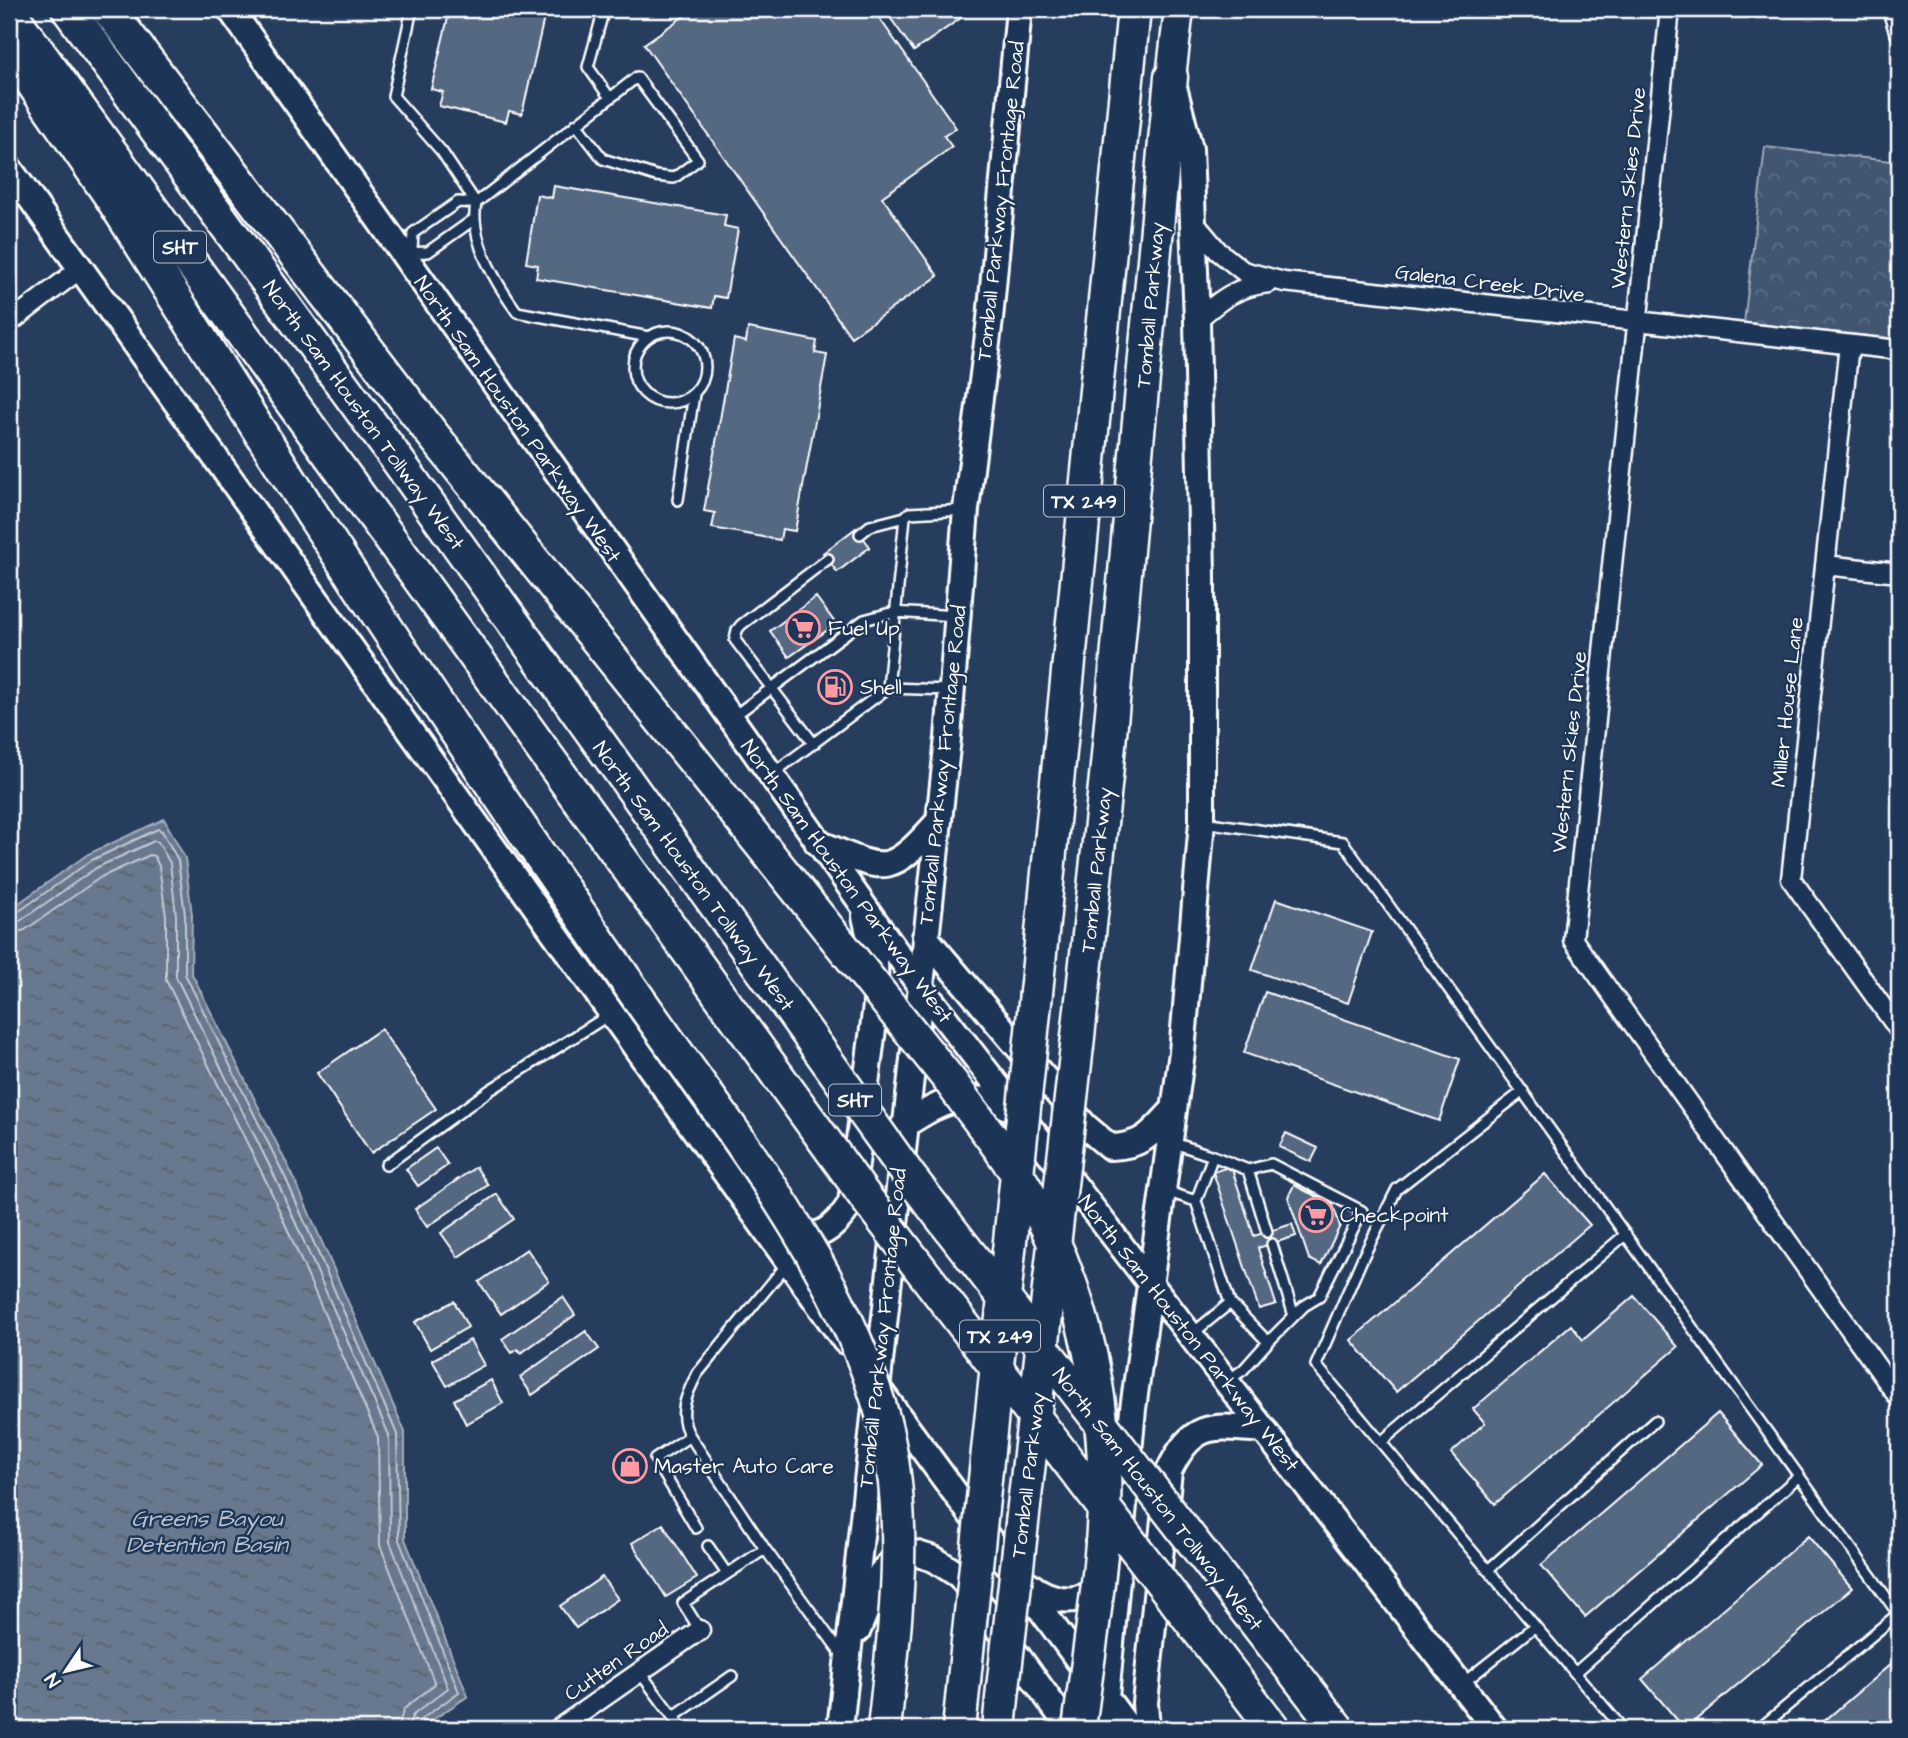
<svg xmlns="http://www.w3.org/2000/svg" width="1908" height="1738" font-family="'Architects Daughter',sans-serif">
<defs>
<pattern id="forest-crowns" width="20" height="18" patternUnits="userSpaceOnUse" patternTransform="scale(1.75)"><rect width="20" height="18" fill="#425672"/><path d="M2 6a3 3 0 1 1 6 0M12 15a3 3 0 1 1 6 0" fill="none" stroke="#5e6f87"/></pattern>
<pattern id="water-ripples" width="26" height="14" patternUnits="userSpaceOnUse" patternTransform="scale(1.75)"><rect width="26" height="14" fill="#67788e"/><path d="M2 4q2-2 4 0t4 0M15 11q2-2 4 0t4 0" fill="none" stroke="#5a626d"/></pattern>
</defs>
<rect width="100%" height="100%" fill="#263d5e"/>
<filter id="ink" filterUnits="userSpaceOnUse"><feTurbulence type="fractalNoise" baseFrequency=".0143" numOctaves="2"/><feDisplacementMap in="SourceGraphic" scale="14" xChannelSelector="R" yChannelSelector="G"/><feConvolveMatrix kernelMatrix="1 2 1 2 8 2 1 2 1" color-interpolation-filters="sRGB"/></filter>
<g filter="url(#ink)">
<path fill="url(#forest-crowns)" stroke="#a0aab8" stroke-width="2" d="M1765 147 1899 162V339L1744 323Z"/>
<path fill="url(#water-ripples)" stroke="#a4aebb" stroke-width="2" d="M164 819 185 858 192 915 191 972 293 1176 405 1432V1539L468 1696 419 1729H9V910L88 854Z"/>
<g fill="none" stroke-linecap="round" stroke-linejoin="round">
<path stroke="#c2c9d2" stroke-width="2" d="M9 915 15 914 92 860 158 829 162 831 178 860 185 915V974L286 1179 397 1434 399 1540 459 1692 419 1721 416 1729
M9 924 20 921 96 868 154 841 158 842 170 863 176 915V977L278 1183 389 1435 390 1542 448 1688 413 1715 407 1729
M9 934 25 930 101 877 150 855 154 856 159 866 166 916V980L269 1187 378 1437 380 1545 435 1684 404 1709 397 1729"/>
</g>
<path fill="#556781" stroke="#fff" stroke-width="2" d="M450 9H546L522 114 509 111 506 122 439 106 443 92 431 89Z
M679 9H873L956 128 944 136 952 147 882 197 938 276 851 337 644 44 684 16Z
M884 9H961L965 15 914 51Z
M554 186 726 215 724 226 738 229 726 298 714 296 712 308 536 278 538 265 526 263 537 195 552 198Z
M748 328 817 341 815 353 827 355 795 531 782 529 780 540 712 528 715 513 704 511 734 339 746 342Z
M856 528 870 547 837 572 823 553Z
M816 597 836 624 789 657 770 631Z
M1276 899 1372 932 1348 1003 1252 970Z
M1265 992 1460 1059 1439 1121 1244 1053Z
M381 1029 436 1109 371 1153 317 1073Z
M1286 1133 1318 1148 1311 1162 1279 1147Z
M436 1148 448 1165 418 1186 406 1169Z
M1231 1166 1254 1236 1292 1224 1296 1236 1258 1248 1276 1304 1259 1309 1213 1172Z
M476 1167 488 1185 427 1227 415 1209Z
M1545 1174 1590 1225 1396 1392 1351 1340Z
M1294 1185 1333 1205 1340 1226 1321 1265 1309 1259 1288 1197Z
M497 1194 514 1219 458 1257 441 1233Z
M527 1249 549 1281 501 1314 479 1282Z
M1634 1296 1678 1347 1495 1504 1451 1453 1485 1423 1473 1409 1571 1325 1583 1340Z
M563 1297 575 1315 521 1353 518 1349 512 1353 502 1339Z
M454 1301 468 1327 430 1349 415 1322Z
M586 1331 599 1349 532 1395 520 1377Z
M470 1340 484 1365 447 1386 432 1360Z
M491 1380 503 1403 466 1424 454 1400Z
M1718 1413 1762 1465 1585 1617 1541 1565Z
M663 1524 697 1578 666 1597 632 1543Z
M1808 1536 1852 1588 1685 1729 1642 1679Z
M602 1577 618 1599 576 1628 560 1606Z
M1899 1657V1729H1815Z"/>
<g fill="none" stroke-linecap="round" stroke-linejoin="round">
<g stroke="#fff" stroke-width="14">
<path id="lane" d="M412 9 393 96 442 152 476 203 637 77 698 160 674 178 656 176 603 159 576 124
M604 9 588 67 610 98
M412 250 413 233 458 202 476 203C469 240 496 283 517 312L649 337
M407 253 428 252 473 220
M633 367a36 36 0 1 1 72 0a36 36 0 1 1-72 0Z
M678 500 694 394
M860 534 870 526 905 517
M888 688 905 517 909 513 965 510
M734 716 864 620 894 612 956 616
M814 744 735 640 737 630 741 625 828 559
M772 774 888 688 950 690
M1203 822 1343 842 1899 1615
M1523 1091 1397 1189 1363 1257 1316 1365 1535 1626
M1171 1142 1213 1156 1196 1201
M1213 1156 1248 1170 1271 1164 1362 1211 1319 1297 1304 1306 1268 1342
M386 1165 490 1090 609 1015
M1248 1170 1267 1232
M1165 1191 1196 1201 1230 1303 1268 1342 1243 1370 1227 1381
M1272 1244 1294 1316
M788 1263 697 1374C686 1395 677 1415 690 1436L765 1549 843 1656
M1192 1334 1230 1303
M690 1436 655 1459 696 1528
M1381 1442 1626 1234
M708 1546 727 1574
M1488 1570 1655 1421
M700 1630 683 1603 765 1549
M639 1671 682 1729
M1575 1673 1799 1476
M1462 1684 1535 1626 1623 1729
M673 1717 732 1676
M1759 1729 1898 1614"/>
</g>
<g stroke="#fff" stroke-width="23">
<path id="street" d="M1670 9 1573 940 1899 1398
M1892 9 1899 31
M1192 220 1218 251 1243 271 1284 282 1899 350
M1197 320C1220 300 1237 286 1269 283
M9 323 80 269
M1849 345 1791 879 1899 1030
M1825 565 1899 573
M558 1729 700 1630"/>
</g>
<g stroke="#fff" stroke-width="30">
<path id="secondary" d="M230 9 921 987 1495 1729
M9 168 845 1341
M817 842C885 871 887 879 938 822
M925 937 1085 1126 1110 1147C1144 1146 1152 1133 1174 1109
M903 1126C948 1097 965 1090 1016 1110
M786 1237C820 1239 833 1231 851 1203L876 1005 875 959 865 916
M880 1391 1129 1729
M1027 1583C1052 1604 1087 1608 1107 1577
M858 1630 881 1573 894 1558 911 1552 934 1559 960 1576 1063 1719 1066 1729
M840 1729 948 738 966 509 990 319 1019 9
M1103 1729 1133 1409 1182 1052 1202 822V576L1197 320 1190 149 1175 91
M1147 1729 1145 1703 1169 1471C1193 1420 1213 1426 1264 1430"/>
</g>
<g stroke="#fff" stroke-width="33">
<path id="primary" d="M1171 77 1179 9"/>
</g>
<g stroke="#fff" stroke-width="37">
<path id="highway" d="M68 9 393 454
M108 9 429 430
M9 11 350 483
M9 49 111 197 312 514
M1036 993 1134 9
M1077 1046 1106 777 1171 77
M959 1729 964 1680
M999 1729 1003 1688"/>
</g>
<use href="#lane" stroke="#1d3557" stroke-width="9"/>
<use href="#street" stroke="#1d3557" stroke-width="18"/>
<use href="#secondary" stroke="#1d3557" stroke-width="24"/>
<use href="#primary" stroke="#1d3557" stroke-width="28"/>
<use href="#highway" stroke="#1d3557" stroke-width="32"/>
<g stroke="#fff" stroke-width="37" stroke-linecap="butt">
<path id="highway-bridge" d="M429 430 951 1082C974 1115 1001 1147 1022 1182 1085 1284 1111 1410 1103 1529 1099 1595 1087 1663 1079 1729
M393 454 910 1177 1338 1729
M350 483 866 1198 1274 1729
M312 514C418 678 528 839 639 999 728 1127 832 1253 879 1404 912 1509 895 1623 884 1729
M964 1680 1036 993
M1003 1688 1077 1046"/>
</g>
<use href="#highway-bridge" stroke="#1d3557" stroke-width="32"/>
</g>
</g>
<defs>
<g id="supermarket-ring" transform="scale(1.75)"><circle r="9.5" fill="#1d3557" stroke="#ff9aa2" stroke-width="1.5"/><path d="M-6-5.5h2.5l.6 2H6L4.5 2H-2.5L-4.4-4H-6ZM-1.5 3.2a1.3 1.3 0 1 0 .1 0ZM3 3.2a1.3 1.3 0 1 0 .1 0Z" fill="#ff9aa2"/></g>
<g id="fuel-ring" transform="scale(1.75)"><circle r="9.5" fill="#1d3557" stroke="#ff9aa2" stroke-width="1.5"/><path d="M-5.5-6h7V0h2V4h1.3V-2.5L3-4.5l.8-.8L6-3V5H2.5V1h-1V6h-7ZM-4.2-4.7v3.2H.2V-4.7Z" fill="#ff9aa2"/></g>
<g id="shop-ring" transform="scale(1.75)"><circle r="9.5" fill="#1d3557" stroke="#ff9aa2" stroke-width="1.5"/><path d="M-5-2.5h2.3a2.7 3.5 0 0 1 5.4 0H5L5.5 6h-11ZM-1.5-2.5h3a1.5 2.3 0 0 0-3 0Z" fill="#ff9aa2"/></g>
</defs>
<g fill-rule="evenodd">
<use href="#supermarket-ring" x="803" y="628"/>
<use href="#fuel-ring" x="835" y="687"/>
<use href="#supermarket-ring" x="1316" y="1215"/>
<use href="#shop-ring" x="630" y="1466"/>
</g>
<g text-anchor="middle" stroke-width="5" stroke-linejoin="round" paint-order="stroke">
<g fill="#1d3557" stroke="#bbc2cd" stroke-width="2">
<rect x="154" y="231.5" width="52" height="31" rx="5"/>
<rect x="1044" y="485.5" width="80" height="31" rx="5"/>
<rect x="829" y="1084.5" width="52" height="31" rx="5"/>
<rect x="960" y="1320.5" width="80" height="31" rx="5"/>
</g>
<g font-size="19" font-weight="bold" fill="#fff">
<text x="180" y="254">SHT</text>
<text x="1084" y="508">TX 249</text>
<text x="855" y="1107">SHT</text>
<text x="1000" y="1343">TX 249</text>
</g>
<g font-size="21" fill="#fff" stroke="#1d3557">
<text transform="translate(1628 188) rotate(-84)" y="7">Western Skies Drive</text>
<text transform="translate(1000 201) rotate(-84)" y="7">Tomball Parkway Frontage Road</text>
<text transform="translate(1490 283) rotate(7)" y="7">Galena Creek Drive</text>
<text transform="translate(1150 305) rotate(-85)" y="7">Tomball Parkway</text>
<text transform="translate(364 415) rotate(54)" y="7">North Sam Houston Tollway West</text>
<text transform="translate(518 419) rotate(55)" y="7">North Sam Houston Parkway West</text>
<text transform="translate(1787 702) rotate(-84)" y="7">Miller House Lane</text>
<text transform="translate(1569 752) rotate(-84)" y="7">Western Skies Drive</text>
<text transform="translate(942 765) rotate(-84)" y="7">Tomball Parkway Frontage Road</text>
<text transform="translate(1096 870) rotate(-84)" y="7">Tomball Parkway</text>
<text transform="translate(694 876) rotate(54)" y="7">North Sam Houston Tollway West</text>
<text transform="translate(847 881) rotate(54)" y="7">North Sam Houston Parkway West</text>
<text transform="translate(882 1328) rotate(-84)" y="7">Tomball Parkway Frontage Road</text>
<text transform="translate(1189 1333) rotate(52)" y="7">North Sam Houston Parkway West</text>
<text transform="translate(1028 1475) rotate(-83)" y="7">Tomball Parkway</text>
<text transform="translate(1158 1499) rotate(52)" y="7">North Sam Houston Tollway West</text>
<text transform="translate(616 1661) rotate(-35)" y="7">Cutten Road</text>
</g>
<g font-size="21" fill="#fff" stroke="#1d3557" text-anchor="start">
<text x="828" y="635">Fuel Up</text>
<text x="860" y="694">Shell</text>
<text x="1340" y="1222">Checkpoint</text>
<text x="654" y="1473">Master Auto Care</text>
</g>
<g font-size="23" font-style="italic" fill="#bbc2cc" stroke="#1d3557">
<text x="207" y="1526">Greens Bayou<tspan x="207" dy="26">Detention Basin</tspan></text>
</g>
</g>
<rect width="1908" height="1738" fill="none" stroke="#1d3557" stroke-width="35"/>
<rect x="18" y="18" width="1873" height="1703" fill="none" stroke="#fff" stroke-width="2.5" filter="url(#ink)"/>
<g transform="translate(66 1671) rotate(235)" stroke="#1d3557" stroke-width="5" paint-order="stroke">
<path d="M0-5L12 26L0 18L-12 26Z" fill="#ffffff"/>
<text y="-10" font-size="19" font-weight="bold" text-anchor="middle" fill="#ffffff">N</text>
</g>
</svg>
